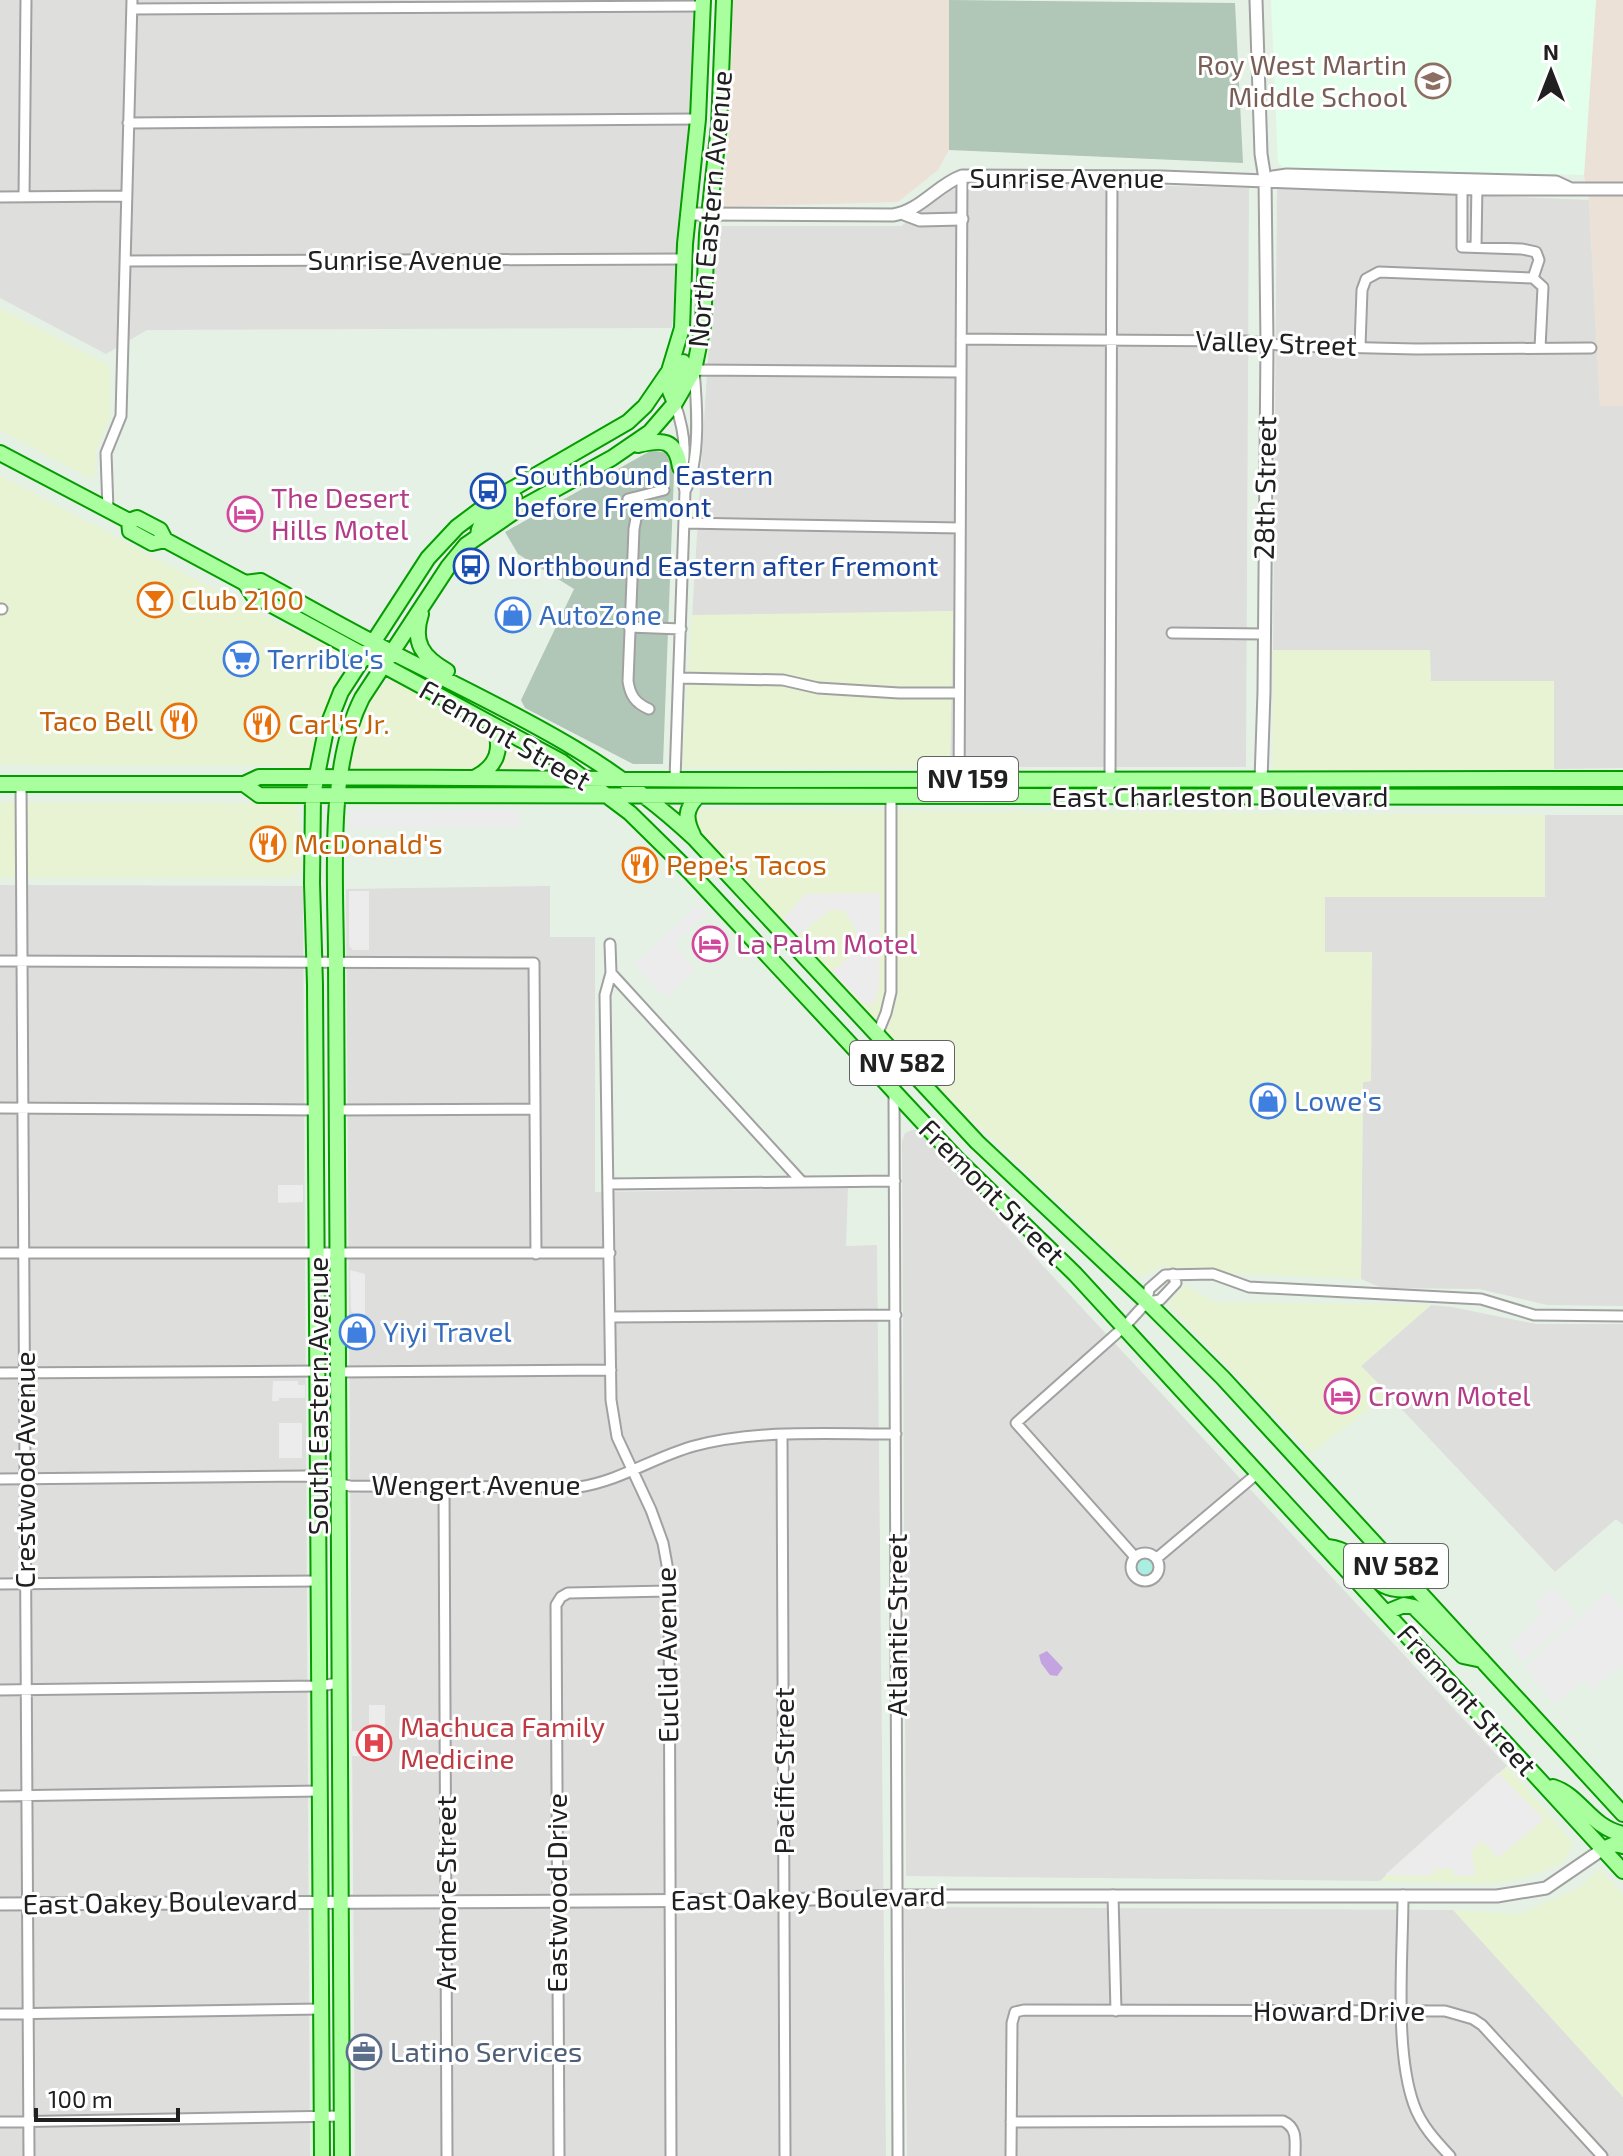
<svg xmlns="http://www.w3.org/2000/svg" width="1623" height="2156" font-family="'Exo 2',sans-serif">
<rect width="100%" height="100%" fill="#e6f1e6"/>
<path fill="#dededd" d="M0 0H694L691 101 672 328 147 330 106 354 0 298Z
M977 181 1249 188 1246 767H950L953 611 692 617 716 226H901L949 191Z
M1277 187 1589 200 1600 405 1623 406V768L1554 769V681H1430V650H1273Z
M1545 815H1623V1306L1547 1305 1479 1289 1382 1288 1361 1279 1363 1082 1371 1081V952H1325V896L1544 897Z
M0 885 303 886 310 2156H0Z
M550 886V937H595V1192L848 1188 846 1246 877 1245 886 2156H355L346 889Z
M912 1130H917L1507 1766 1380 1881 906 1876 902 1142 905 1133Z
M1431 1305 1452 1307 1536 1324H1623V1525L1616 1519 1555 1572 1361 1366Z
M904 1907 1456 1910 1623 2097V2156H907Z"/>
<path fill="#e8f3d4" d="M0 308 110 366V417L97 448 94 480 0 431Z
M0 475 279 624 333 648 340 659V672L326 713 314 770 285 771 284 766 0 765Z
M953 611 950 767H682L692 615Z
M1273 650H1430L1431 681H1554V769L1273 770Z
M390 675 545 760 556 768 354 770 351 767V758L361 723 370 702Z
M0 802 290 803 296 807 300 820 302 870 292 878H0Z
M673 809 1545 815V897H1325V952H1372L1371 1081 1363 1082 1361 1279 1197 1272 1162 1266 1140 1278 965 1114Z
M1186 1285 1214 1302 1431 1305 1361 1366 1389 1394 1311 1453 1167 1303Z
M1507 1766 1573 1843 1563 1863 1530 1876 1495 1884 1380 1881Z
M1600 1869 1623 1894V2097L1453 1910 1519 1914 1577 1889Z"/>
<path fill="#ebe1d7" d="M733 0H949V150L938 170 898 202 722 207 729 131Z
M1596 0H1623V406H1600L1589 200 1584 175Z"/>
<path fill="#e1ffea" d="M1271 0H1596L1584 175 1285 168 1278 163Z"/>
<path fill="#b0c6b7" d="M949 0 1235 3 1243 163 949 150Z
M652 450 666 453 674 473 663 764H633L525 708 521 700 574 589 518 554 505 532Z"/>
<path fill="#a9eee1" d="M1131 1571a13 13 0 1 1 26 0a13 13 0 1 1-26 0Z"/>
<path fill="#ececec" d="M519 810 521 827 349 829 352 811Z
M349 891H369V950H353L349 946Z
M880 893 879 987 875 1002 869 1005 862 1002 832 972 856 951V931L845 911 832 909 797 936 783 919 805 894Z
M699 904 708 913 674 943 695 970 666 998 634 964Z
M278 1185H303V1202L278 1203Z
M350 1270 365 1274V1317L362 1321 351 1311Z
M273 1381H298V1385H305V1398H279V1401H272Z
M279 1423H302V1458H279Z
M1553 1587 1577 1613 1523 1662 1509 1645 1542 1614 1533 1604Z
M1607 1591 1623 1609V1664L1593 1690 1584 1680 1554 1704 1525 1667Z
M369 1705H385V1731H369Z
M350 1731H363V1756H351Z
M1498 1773 1544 1819 1498 1858 1482 1841 1472 1851 1475 1876H1454L1453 1869H1433V1876L1385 1875Z"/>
<path fill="#c4a3e1" d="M1047 1651 1063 1668 1057 1676 1050 1675 1041 1663 1039 1655Z"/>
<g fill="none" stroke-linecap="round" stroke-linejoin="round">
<g stroke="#a1a1a1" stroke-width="13">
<path id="minor" d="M132 9 703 6
M128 123 698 119
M1462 185V247L1522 249 1536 252 1539 260 1533 278
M0 197 127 196
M24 197 26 0
M1476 247 1477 183
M126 261 684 259
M1533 278 1543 287 1540 348
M961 339 1246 341 1288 346 1416 349 1591 348
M1360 346 1362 290 1366 279 1379 272 1533 278
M675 403C680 418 684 432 684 448 685 466 679 471 685 491L675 779
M685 491C701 462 697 404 694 370L961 372
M640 497 634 529 628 681C630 695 635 703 649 709
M628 499 664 490
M108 510 106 453 121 416 132 0
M684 523 960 528
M0 609H2
M629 627 681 629
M1172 633 1264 634
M679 678 783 680 818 688 899 693H959
M21 784 29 2156
M959 796 962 176
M1108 796 1110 780 1112 177
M610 944 611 973 605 995 611 1400 617 1437 651 1510 663 1543 669 1576 671 2156
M0 961 534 963 536 1254
M611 973 802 1182
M877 1035 886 1013 891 992V796
M894 1094 898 2156
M0 1108 316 1110
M337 1110 535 1109
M608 1184 895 1181
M0 1253H610
M1147 1302 1160 1300 1176 1283 1173 1274
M610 1317 896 1315
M338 1372 611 1370
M0 1373 318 1371
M782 1435 785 2156
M0 1479 306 1476 350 1486 579 1487C620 1481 654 1457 694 1446 759 1429 830 1434 896 1434
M444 1487 447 2156
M1131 1567a14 14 0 1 1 28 0a14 14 0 1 1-28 0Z
M1135 1557 1016 1423 1125 1326 1147 1302 1149 1289 1165 1275 1213 1274 1249 1287 1481 1299 1534 1315 1623 1316
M1157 1558 1259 1472
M0 1584 319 1581
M0 1690 319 1686 339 1683
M0 1796 320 1791
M1113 1895 1116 2011
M1403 1895C1403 1955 1394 2050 1414 2105 1421 2125 1436 2141 1450 2156
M0 2014 321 2009
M0 2122 342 2116
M1011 2122 1283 2121C1298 2128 1295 2141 1295 2156
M559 2156 556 1605 561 1597 568 1593 669 1591
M1011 2156 1012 2023 1015 2012 1024 2010 1445 2011 1473 2019 1482 2025 1602 2156"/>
</g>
<g stroke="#a1a1a1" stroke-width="15">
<path id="tertiary" d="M1256 0 1261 154 1265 179 1267 344 1264 692 1261 780 1256 796
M1273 177 1287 175 1556 182 1569 188
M687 214 893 215C920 211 937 185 962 176L1162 177 1476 189H1623
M904 214 920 220 962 219
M0 1904 784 1900 897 1896H1497L1546 1888 1603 1849"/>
</g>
<g stroke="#049c00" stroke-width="18">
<path id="primary" d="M675 403 670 391 683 362
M638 445C662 439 676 439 680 467
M0 453 129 521 137 518 160 530 165 540 245 583 253 595 562 762 630 813 691 873 956 1158 1075 1274 1623 1871
M129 521 130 531 152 543 165 540
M478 535C479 517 500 507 514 497
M245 583 261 581C313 610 364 639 417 665 520 717 609 758 695 839L977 1142 1147 1302 1223 1378 1623 1814
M421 614C412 642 422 657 447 671
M476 777C497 766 503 749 494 726
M0 784H244L259 777H304L757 780 1623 779
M244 784 259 795 1623 797
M693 835C685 819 685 809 698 796
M1328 1547C1371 1552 1364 1598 1416 1588
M1387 1612 1404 1605 1414 1607 1463 1656 1482 1660
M1553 1787C1581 1796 1590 1827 1623 1834
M1603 1849 1615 1844 1623 1846
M322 2156 315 985 312 883 313 795 326 730 341 692 428 558 457 527 493 500 628 422 645 406 669 371 682 328 685 244 698 119 703 0
M342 2156 336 962C336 883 326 769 362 698L448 567 466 545 514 512 612 458 650 432 675 403 694 370 703 326 707 234 719 126 724 0"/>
</g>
<use href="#minor" stroke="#fff" stroke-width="9"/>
<use href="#tertiary" stroke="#fff" stroke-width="11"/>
<use href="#primary" stroke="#a9ff9d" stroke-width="14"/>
</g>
<defs>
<g id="school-ring" transform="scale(1.8)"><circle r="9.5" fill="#fff" stroke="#8d6e63" stroke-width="1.5"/><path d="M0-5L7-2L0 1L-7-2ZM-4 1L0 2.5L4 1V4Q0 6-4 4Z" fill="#8d6e63"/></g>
<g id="bus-ring" transform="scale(1.8)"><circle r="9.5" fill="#fff" stroke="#1a4fb4" stroke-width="1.5"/><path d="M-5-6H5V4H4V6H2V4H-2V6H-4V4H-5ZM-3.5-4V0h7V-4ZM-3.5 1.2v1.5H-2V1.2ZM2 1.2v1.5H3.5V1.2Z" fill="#1a4fb4"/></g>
<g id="hotel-ring" transform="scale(1.8)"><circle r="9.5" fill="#fff" stroke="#d1479c" stroke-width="1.5"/><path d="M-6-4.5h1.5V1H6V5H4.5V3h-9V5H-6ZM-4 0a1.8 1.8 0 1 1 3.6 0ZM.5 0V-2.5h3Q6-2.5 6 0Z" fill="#d1479c"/></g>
<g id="bar-ring" transform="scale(1.8)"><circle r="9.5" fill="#fff" stroke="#e8710a" stroke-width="1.5"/><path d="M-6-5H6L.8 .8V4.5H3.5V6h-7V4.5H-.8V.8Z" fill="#e8710a"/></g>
<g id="shop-ring" transform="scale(1.8)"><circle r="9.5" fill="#fff" stroke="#3f7fe0" stroke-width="1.5"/><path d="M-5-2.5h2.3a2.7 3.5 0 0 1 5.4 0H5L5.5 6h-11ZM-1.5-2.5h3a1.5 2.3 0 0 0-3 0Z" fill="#3f7fe0"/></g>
<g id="supermarket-ring" transform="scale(1.8)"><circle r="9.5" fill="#fff" stroke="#3f7fe0" stroke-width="1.5"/><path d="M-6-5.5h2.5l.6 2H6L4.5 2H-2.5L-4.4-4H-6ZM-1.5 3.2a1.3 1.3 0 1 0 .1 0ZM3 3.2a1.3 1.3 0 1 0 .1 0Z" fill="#3f7fe0"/></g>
<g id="restaurant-ring" transform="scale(1.8)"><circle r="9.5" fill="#fff" stroke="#e8710a" stroke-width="1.5"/><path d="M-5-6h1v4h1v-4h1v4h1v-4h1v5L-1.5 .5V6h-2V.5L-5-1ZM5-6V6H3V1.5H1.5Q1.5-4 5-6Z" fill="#e8710a"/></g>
<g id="hospital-ring" transform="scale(1.8)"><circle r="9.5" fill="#fff" stroke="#e0444e" stroke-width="1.5"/><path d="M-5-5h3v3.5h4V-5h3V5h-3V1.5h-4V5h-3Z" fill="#e0444e"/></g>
<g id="office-ring" transform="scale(1.8)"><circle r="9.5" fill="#fff" stroke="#5c6f8a" stroke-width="1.5"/><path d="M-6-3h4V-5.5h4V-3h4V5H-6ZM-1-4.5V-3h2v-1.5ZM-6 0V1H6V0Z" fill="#5c6f8a"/></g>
</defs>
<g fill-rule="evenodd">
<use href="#school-ring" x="1433" y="81"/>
<use href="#bus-ring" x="488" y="491"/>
<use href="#hotel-ring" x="245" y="514"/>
<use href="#bus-ring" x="471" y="566"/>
<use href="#bar-ring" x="155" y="600"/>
<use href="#shop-ring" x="513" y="615"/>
<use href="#supermarket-ring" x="241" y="659"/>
<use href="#restaurant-ring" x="179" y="721"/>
<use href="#restaurant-ring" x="262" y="724"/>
<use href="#restaurant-ring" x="268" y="844"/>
<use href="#restaurant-ring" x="640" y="865"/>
<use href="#hotel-ring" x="710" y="944"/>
<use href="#shop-ring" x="1268" y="1101"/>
<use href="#shop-ring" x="357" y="1332"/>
<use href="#hotel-ring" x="1342" y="1396"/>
<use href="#hospital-ring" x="374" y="1743"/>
<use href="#office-ring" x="364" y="2052"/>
</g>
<g text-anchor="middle" stroke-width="6" stroke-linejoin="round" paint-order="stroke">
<g fill="#fff" stroke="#636363" stroke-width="2">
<rect x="918" y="757" width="100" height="44" rx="6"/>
<rect x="850" y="1041" width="104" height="44" rx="6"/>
<rect x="1344" y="1544" width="104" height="44" rx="6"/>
</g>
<g font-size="26" font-weight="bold" fill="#202020">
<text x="968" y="788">NV 159</text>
<text x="902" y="1072">NV 582</text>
<text x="1396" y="1575">NV 582</text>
</g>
<g font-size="28" fill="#785e54" stroke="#fff" text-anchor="end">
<text x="1407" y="75">Roy West Martin<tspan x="1407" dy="32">Middle School</tspan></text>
</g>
<g font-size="28" fill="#202020" stroke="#fff">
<text x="1067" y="188">Sunrise Avenue</text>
<text transform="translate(710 209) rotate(-85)" y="10">North Eastern Avenue</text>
<text x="405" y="270">Sunrise Avenue</text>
<text transform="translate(1276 343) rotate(2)" y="10">Valley Street</text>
<text transform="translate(1265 488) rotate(-89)" y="10">28th Street</text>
<text transform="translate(505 735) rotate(30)" y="10">Fremont Street</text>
<text x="1220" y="807">East Charleston Boulevard</text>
<text transform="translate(992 1192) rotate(45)" y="10">Fremont Street</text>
<text transform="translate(318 1396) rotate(-90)" y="10">South Eastern Avenue</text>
<text transform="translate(25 1470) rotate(-90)" y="10">Crestwood Avenue</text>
<text x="476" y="1495">Wengert Avenue</text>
<text transform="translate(897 1625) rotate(-90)" y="10">Atlantic Street</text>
<text transform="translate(667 1655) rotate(-91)" y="10">Euclid Avenue</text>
<text transform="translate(1467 1700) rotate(48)" y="10">Fremont Street</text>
<text transform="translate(784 1771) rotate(-90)" y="10">Pacific Street</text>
<text transform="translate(446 1893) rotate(-90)" y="10">Ardmore Street</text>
<text transform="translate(557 1893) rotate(-90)" y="10">Eastwood Drive</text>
<text transform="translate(808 1898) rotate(-1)" y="10">East Oakey Boulevard</text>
<text transform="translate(160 1902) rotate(-1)" y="10">East Oakey Boulevard</text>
<text x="1339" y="2021">Howard Drive</text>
</g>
<g font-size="28" fill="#164399" stroke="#fff" text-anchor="start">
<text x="514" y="485">Southbound Eastern<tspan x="514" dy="32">before Fremont</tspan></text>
<text x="497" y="576">Northbound Eastern after Fremont</text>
</g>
<g font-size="28" fill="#b23c85" stroke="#fff" text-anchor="start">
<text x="271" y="508">The Desert<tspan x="271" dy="32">Hills Motel</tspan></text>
<text x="736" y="954">La Palm Motel</text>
<text x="1368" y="1406">Crown Motel</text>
</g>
<g font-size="28" fill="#c56008" stroke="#fff" text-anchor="start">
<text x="181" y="610">Club 2100</text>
<text x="153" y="731" text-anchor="end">Taco Bell</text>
<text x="288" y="734">Carl's Jr.</text>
<text x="294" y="854">McDonald's</text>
<text x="666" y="875">Pepe's Tacos</text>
</g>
<g font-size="28" fill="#366cbe" stroke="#fff" text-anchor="start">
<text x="539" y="625">AutoZone</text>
<text x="267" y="669">Terrible's</text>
<text x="1294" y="1111">Lowe's</text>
<text x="383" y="1342">Yiyi Travel</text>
</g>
<g font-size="28" fill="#be3a42" stroke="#fff" text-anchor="start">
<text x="400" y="1737">Machuca Family<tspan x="400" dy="32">Medicine</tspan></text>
</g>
<g font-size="28" fill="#4e5e75" stroke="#fff" text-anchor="start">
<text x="390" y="2062">Latino Services</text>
</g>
</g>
<g transform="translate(1551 72)" stroke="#ffffff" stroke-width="6" paint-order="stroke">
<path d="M0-6L14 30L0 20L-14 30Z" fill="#202020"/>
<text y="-12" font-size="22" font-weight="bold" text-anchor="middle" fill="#202020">N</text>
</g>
<path d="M36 2108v12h142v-12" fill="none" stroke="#202020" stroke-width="4"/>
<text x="48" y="2108" font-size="24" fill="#202020" stroke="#ffffff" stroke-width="6" paint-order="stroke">100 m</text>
</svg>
